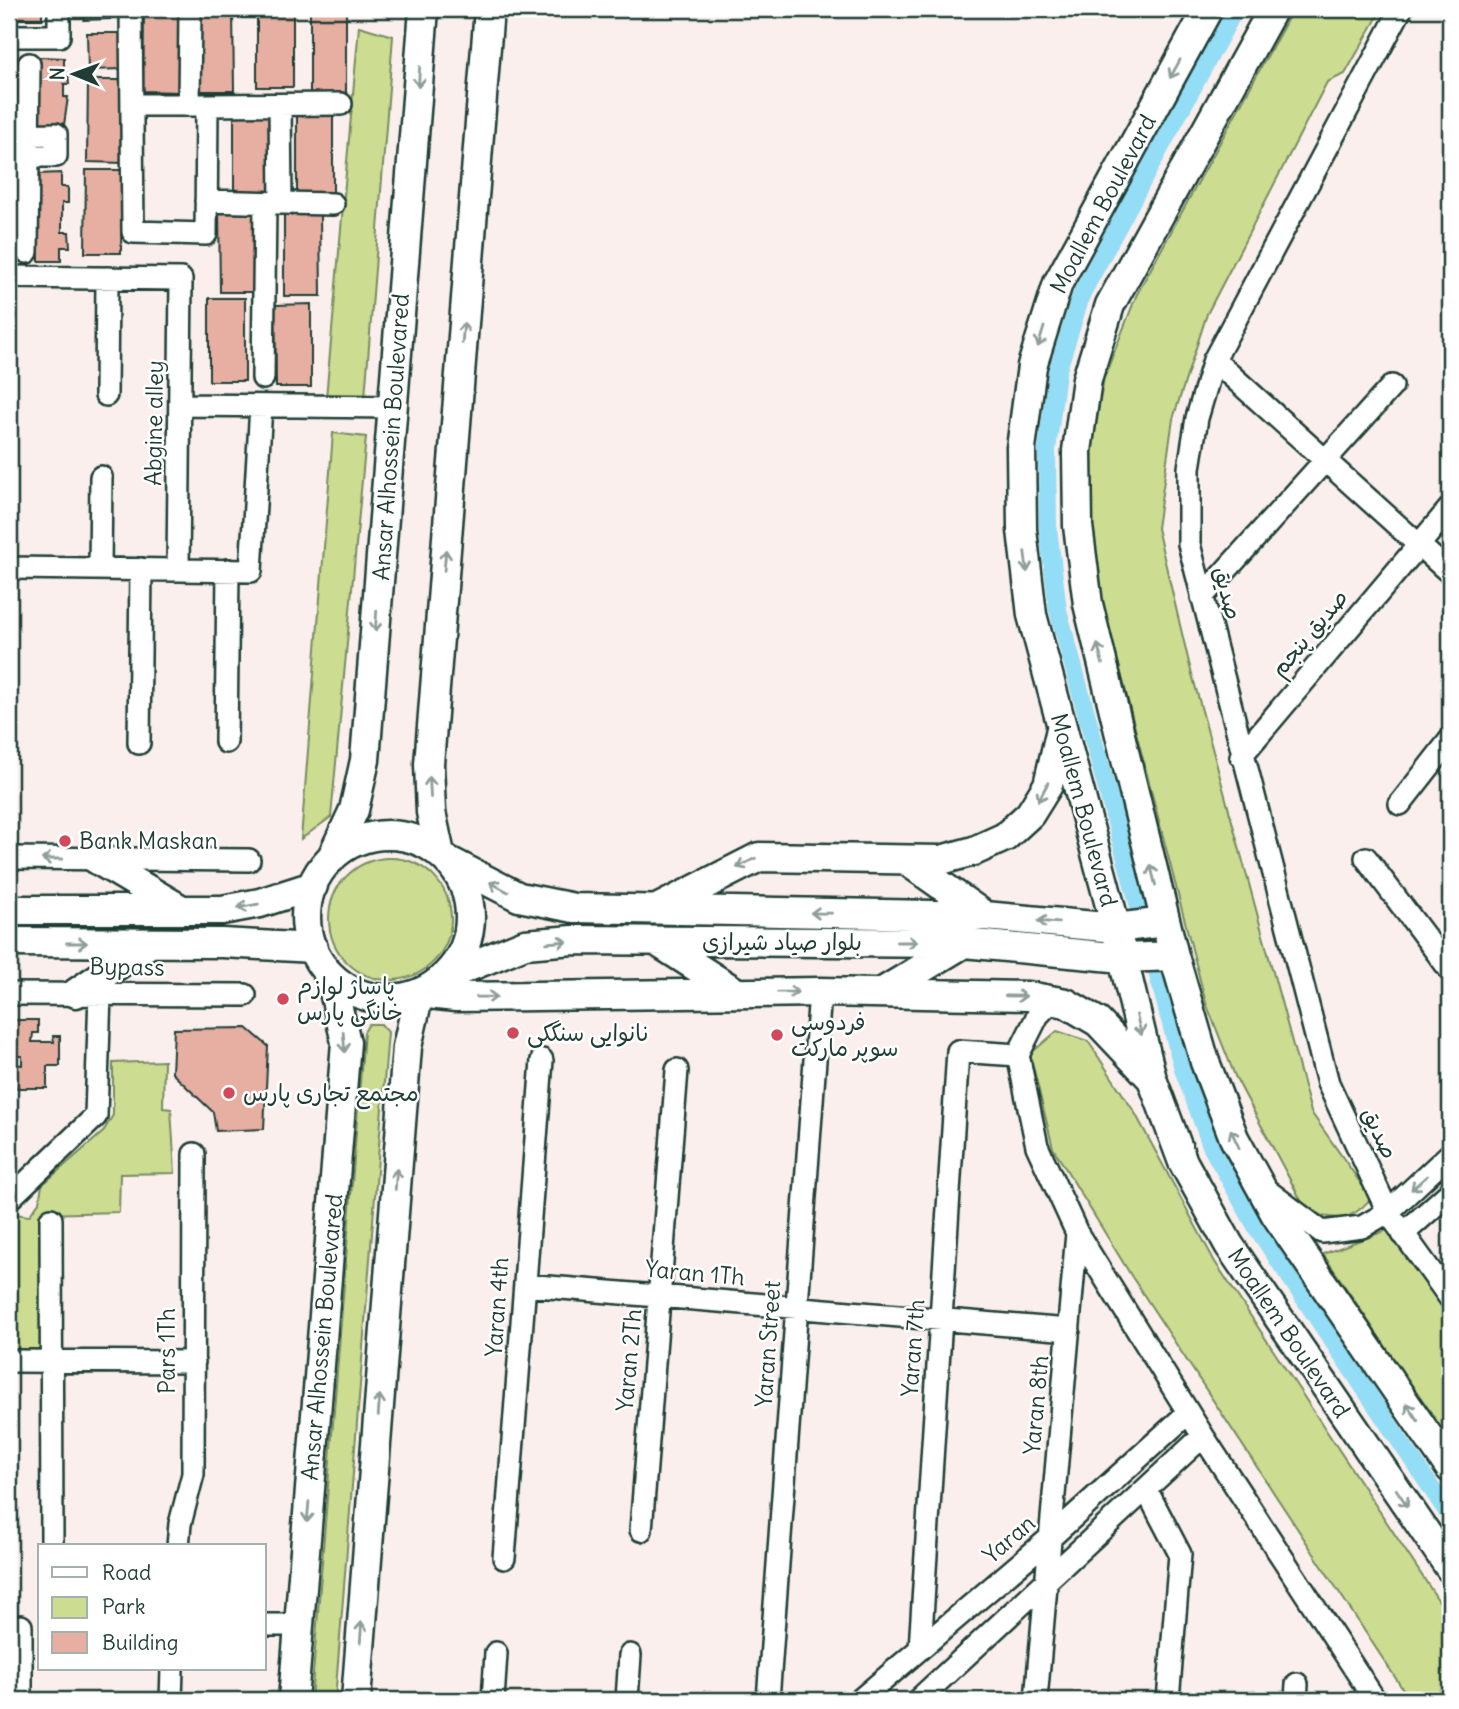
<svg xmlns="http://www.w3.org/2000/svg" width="1459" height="1709" font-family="Delius,'Playpen Sans Arabic',sans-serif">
<rect width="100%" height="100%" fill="#faefec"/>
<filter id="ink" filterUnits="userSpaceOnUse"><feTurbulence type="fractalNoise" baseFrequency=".0143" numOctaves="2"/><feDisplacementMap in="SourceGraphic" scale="14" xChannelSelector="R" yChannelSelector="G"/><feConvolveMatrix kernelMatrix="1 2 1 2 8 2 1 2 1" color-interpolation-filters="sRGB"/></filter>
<g filter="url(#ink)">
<path fill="#ccdc91" stroke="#768c62" stroke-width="2" d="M1293 9H1382L1345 74 1327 82 1207 314 1173 419 1157 528 1189 663 1311 1112 1371 1198C1351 1223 1335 1220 1307 1212L1235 1076 1206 1003 1097 581 1087 473 1104 378 1137 294Z
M359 26 393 36 365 398H326Z
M333 433 366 437 331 817 301 839Z
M329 919a61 61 0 1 1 122 0a61 61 0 1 1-122 0Z
M369 1024H381L388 1032 335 1700H311L364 1032Z
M1057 1031 1088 1041 1135 1113 1215 1262 1450 1618V1700H1410L1132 1277 1053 1148 1030 1054Z
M164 1061 163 1108 171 1109 175 1173 120 1174 119 1212 43 1214 40 1349H9V1223L15 1214 29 1216 39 1202 42 1185 103 1132 113 1115V1063Z
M1390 1229 1450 1319V1442L1323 1254Z"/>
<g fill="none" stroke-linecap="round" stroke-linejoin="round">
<path stroke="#94ddf6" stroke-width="18" d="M1141 914 1058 610 1048 528 1047 450 1057 372 1082 293 1235 9
M1156 968 1183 1069 1212 1148 1257 1228 1450 1516"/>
</g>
<path fill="#e7aea2" stroke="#1f3d34" stroke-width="2" d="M17 9H42V19H17Z
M84 9H110V19L84 20Z
M144 9H180L179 92 143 91Z
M197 9H233L234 91H198Z
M257 9H293V87H257Z
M310 10H346V93H310Z
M87 33H123L124 69 88 70Z
M39 57 64 58V73H68L69 84H64V97H68L64 125H39Z
M9 58H13L12 125H9Z
M88 80H124L123 163 87 162Z
M297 109H333V192H297Z
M234 110H269L270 192 234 193Z
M9 168H16L18 256H9Z
M86 170H122L121 253H85Z
M61 173V187H68V203H62V232H69L70 247H61V261H39L37 174Z
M219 209H255L256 292H220Z
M284 213H320L321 296H284Z
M209 298H245V381H209Z
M311 304V387H276L275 305Z
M13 1020H38V1033H33L32 1042H54L53 1036H60V1066H47V1088H16L12 1064 22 1065V1056H12V1043L17 1042Z
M247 1028 268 1046 264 1129 216 1131 213 1112 172 1073 174 1029Z"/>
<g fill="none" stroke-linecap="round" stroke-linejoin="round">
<g stroke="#1f3d34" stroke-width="26">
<path id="minor" d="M131 9 133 232 206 234 207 105H132
M1401 9 1214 360 1197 418 1189 468V544L1328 1083 1388 1212 1450 1298
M9 36H59V9
M189 105 190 9
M207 105 341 104
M9 135 56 134V156H9
M206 201 281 203 280 105
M281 203 333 204
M27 252 29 64
M9 277 181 279 178 570 9 568
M1214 360 1450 573
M263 378 265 203
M106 395 107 278
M180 405 393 407
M100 569 101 477
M178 570 251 571 261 406
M1202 597 1392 386
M226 742 228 570
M139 743 141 569
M1241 756 1450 508
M1400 804 1450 740
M9 858 249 860
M1366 858 1450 970
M9 994 245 995
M1018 1055 1038 1015 1053 1000
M1269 1192 1322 1232 1362 1227 1388 1212 1450 1154
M9 1199 96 1116 100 993
M51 1219 52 1546
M1403 1234 1450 1192
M525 1285 1069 1330
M9 1361 194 1362
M1146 1489 1180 1554 1168 1700
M641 1530 677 1070
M178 1546 180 1524 193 1474 194 1154
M504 1558 542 1060
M264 1625H299
M920 1649 958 1051 1018 1055 1037 1146 1077 1233 1203 1436 1375 1700
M21 1700V1626
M171 1700 172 1669
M493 1700 496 1653
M627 1700 630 1655
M768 1700 820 992
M860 1700 1050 1538 1188 1413
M918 1700 1203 1436
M1036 1700 1077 1233
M1296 1700 1297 1684"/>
</g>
<g stroke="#1f3d34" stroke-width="33">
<path id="major" d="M1208 9 1058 283 1032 366 1021 448 1022 530 1032 615 1111 909 1152 1079 1183 1162 1229 1245 1450 1568
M1273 9 1110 305 1087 379 1077 451 1078 526 1088 604 1174 956 1205 1062 1234 1138 1276 1215 1450 1468
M306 917a82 82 0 1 1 164 0a82 82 0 1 1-164 0Z
M440 854 431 812 429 764 489 9
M96 859 182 910
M331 859 354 810 365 760 424 9
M447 860 519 897 574 908 985 916 1116 928 1165 922
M907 861 985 916
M659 908 759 857 941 860 974 851 1005 837 1030 814 1048 785 1061 729
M9 910H222L260 903 313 886
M656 941 737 993
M9 942 222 943 313 948
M446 976 525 944 573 940 964 943 1123 958 1174 956
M76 993 150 943
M881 993 964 943
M293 1700 346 1042 330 975
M356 1700 407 1047 419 993 456 997 820 992 1028 996 1066 1003 1098 1022 1150 1077"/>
</g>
<use href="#minor" stroke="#fff" stroke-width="21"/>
<use href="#major" stroke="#fff" stroke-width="28"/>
</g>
<defs><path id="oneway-shaft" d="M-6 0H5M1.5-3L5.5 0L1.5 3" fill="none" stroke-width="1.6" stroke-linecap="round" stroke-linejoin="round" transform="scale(1.75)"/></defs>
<g stroke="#8f9e9a">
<use href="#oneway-shaft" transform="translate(1175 69) rotate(119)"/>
<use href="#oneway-shaft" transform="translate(419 77) rotate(94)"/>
<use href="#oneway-shaft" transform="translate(463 333) rotate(-85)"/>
<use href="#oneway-shaft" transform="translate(1041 337) rotate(107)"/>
<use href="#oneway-shaft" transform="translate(445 560) rotate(-85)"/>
<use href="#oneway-shaft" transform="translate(1026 562) rotate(83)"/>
<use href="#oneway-shaft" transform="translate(376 621) rotate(94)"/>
<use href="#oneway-shaft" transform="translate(1100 654) rotate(-104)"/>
<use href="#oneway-shaft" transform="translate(430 787) rotate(-93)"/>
<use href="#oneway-shaft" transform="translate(1043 792) rotate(118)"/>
<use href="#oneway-shaft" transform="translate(52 859) rotate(-180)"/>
<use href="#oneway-shaft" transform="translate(746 863) rotate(153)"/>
<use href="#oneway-shaft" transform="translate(1153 875) rotate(-104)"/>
<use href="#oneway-shaft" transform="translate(499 887) rotate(-152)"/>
<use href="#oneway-shaft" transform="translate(248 906) rotate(170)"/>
<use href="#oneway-shaft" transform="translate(821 913) rotate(-179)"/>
<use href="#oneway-shaft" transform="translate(1048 922) rotate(-175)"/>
<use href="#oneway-shaft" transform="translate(557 942) rotate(-5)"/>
<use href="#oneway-shaft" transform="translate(907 942)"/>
<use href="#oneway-shaft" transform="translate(77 943)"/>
<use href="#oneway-shaft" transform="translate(788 992) rotate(-1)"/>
<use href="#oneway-shaft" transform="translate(1016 996) rotate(1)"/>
<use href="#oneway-shaft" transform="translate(487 997) rotate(-1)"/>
<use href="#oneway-shaft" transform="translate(1139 1025) rotate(76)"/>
<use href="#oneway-shaft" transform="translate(344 1042) rotate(85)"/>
<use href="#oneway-shaft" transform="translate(1235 1139) rotate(-115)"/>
<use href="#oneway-shaft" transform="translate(396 1179) rotate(-86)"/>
<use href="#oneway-shaft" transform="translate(1419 1183) rotate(138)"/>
<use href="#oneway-shaft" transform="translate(379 1405) rotate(-86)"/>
<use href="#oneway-shaft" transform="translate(1412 1412) rotate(-124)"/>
<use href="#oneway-shaft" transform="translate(1402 1498) rotate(56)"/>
<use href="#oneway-shaft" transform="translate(308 1512) rotate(95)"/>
<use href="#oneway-shaft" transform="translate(361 1632) rotate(-86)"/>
</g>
</g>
<g fill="#d1495b" stroke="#fff" stroke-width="2.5">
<circle cx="65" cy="841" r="7"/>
<circle cx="283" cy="999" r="7"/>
<circle cx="513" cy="1033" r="7"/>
<circle cx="777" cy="1035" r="7"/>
<circle cx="229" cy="1093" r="7"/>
</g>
<g text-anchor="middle" stroke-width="5" stroke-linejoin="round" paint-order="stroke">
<g font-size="23" fill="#1f3d34" stroke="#fff">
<text transform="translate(1103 204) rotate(-62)" y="8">Moallem Boulevard</text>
<text transform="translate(154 423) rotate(-89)" y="8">Abgine alley</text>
<text transform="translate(391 437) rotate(-86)" y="8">Ansar Alhossein Boulevared</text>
<text transform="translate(1228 593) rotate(76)" y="8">صدیق</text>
<text transform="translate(1309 633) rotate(-50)" y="8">صدیق پنجم</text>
<text transform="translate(1084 810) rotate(75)" y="8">Moallem Boulevard</text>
<text x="782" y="950">بلوار صیاد شیرازی</text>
<text transform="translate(127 967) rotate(1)" y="8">Bypass</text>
<text transform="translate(1380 1133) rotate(65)" y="8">صدیق</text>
<text transform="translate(695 1273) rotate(5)" y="8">Yaran 1Th</text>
<text transform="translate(497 1307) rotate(-86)" y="8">Yaran 4th</text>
<text transform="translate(1289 1333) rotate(56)" y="8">Moallem Boulevard</text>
<text transform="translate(322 1337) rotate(-85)" y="8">Ansar Alhossein Boulevared</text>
<text transform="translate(768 1344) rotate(-86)" y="8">Yaran Street</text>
<text transform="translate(913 1348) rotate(-86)" y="8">Yaran 7th</text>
<text transform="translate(167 1351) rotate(-90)" y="8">Pars 1Th</text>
<text transform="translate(629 1360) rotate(-85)" y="8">Yaran 2Th</text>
<text transform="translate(1036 1405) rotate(-85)" y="8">Yaran 8th</text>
<text transform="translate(1009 1539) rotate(-41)" y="8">Yaran</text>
</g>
<g font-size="23" fill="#1f3d34" stroke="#fff" text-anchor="start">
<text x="79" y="849">Bank Maskan</text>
<text x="297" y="994">پاساژ لوازم<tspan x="297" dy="26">خانگی پارس</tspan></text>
<text x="791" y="1030">فردوسی<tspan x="791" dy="26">سوپر مارکت</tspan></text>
<text x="527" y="1041">نانوایی سنگکی</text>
<text x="243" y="1101">مجتمع تجاری پارس</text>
</g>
</g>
<rect width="1459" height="1709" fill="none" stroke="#fff" stroke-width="35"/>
<rect x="18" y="18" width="1424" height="1674" fill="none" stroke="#1f3d34" stroke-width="2.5" filter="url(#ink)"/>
<rect x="38" y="1544" width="228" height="126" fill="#ffffff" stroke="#a5b1ae" stroke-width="2"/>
<rect x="52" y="1567" width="35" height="10" fill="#ffffff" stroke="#a5b1ae" stroke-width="2"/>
<text x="102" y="1580" font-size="21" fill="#1f3d34">Road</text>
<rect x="52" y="1597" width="35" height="21" fill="#ccdc91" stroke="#a5b1ae" stroke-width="2"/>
<text x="102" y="1614" font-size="21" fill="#1f3d34">Park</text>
<rect x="52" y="1632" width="35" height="21" fill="#e7aea2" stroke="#a5b1ae" stroke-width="2"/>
<text x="102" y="1650" font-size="21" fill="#1f3d34">Building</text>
<g transform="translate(74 74) rotate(271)" stroke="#ffffff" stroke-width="5" paint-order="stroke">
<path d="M0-5L12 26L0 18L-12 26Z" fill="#1f3d34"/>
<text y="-10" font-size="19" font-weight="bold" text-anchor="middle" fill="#1f3d34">N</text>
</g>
</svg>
